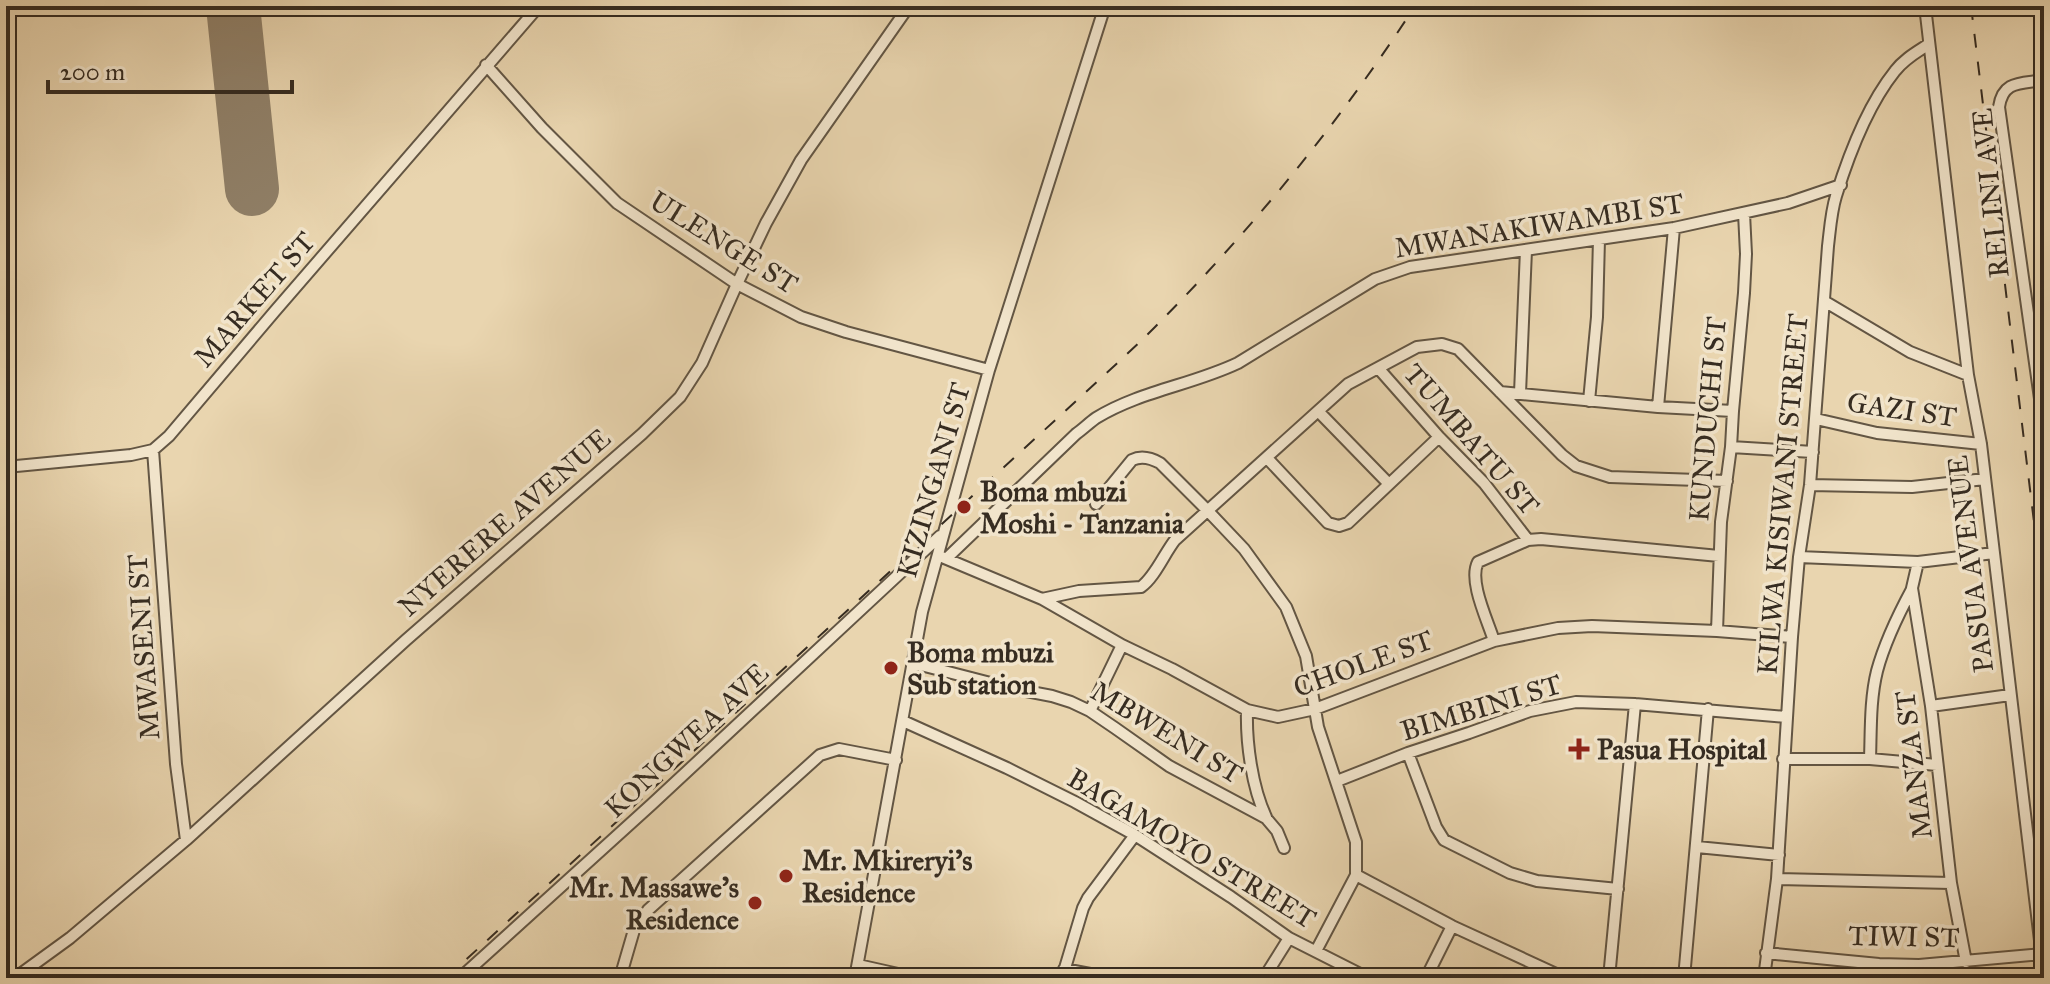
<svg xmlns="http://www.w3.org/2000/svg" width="2050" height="984" font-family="'IM FELL Great Primer',serif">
<rect width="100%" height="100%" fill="#e9d5af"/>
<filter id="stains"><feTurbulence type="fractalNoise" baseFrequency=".0025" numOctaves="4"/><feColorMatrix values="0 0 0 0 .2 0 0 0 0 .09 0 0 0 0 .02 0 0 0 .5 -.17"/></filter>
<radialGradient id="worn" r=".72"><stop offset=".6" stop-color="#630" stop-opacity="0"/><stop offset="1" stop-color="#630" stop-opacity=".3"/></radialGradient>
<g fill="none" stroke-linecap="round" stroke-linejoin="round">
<path stroke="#908068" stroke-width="54" d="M233 6 252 189"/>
<g stroke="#635644" stroke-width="14">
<path id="minor" d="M1925 6 1968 375 1981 444 1994 553 2044 974
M486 65 542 128 617 203 737 284 801 317 846 332 989 370
M2044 80C2021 84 2003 80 1999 107L2044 427
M1824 301 1910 352 1968 375
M1379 369 1439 437 1484 483 1528 540
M1500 392 1658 407 1733 411
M1520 393 1526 250
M1589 401 1597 317 1599 239
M1658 407 1674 228
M1318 411 1389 484
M1816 419 1877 433 1981 444
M1731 447 1813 452
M153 450 176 764 186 840
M1267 458 1328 523 1339 526 1348 523 1439 437
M6 467 131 455 153 450 169 436 275 311 539 6
M1810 485 1912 487 1985 479
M1096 504 1132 460C1142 455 1151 458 1160 463L1208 511 1244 549 1286 607 1306 656 1318 727 1356 842V875L1316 951
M942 557 1042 599 1122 645 1172 669 1247 710 1278 717 1315 709 1494 641 1558 628 1592 626 1717 631 1792 637
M1799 557 1918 562 1994 553
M947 558 1076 434C1083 429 1089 423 1096 418 1140 391 1192 385 1238 363L1375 279 1410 267 1674 228 1788 203 1841 185
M1918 562 1912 588 1931 706 1951 883 1966 962
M1042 599 1079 591 1141 587C1155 577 1164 554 1175 540L1348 384 1417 347 1442 344 1458 349 1562 455 1576 466 1610 477 1727 481
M1717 631 1721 522 1731 447 1733 411 1744 293 1746 254 1744 213
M1494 641C1488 621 1468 581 1478 562L1528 540 1541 539 1719 556
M913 663 1010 688 1052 696 1071 702 1090 711 1115 728 1169 766 1266 818 1277 831 1284 848
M1931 706 2010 695
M1247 710C1246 743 1252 787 1266 817
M1090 711 1122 645
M903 721 1007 768 1075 802 1135 835 1231 897 1289 938 1368 978
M1408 753 1436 827 1444 840 1510 873 1537 881 1618 889
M1783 759H1870L1937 765
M1870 759C1871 730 1870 699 1877 671 1885 641 1898 615 1912 589
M1337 781 1408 753 1469 733 1530 711 1576 702 1635 704 1786 717
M1697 847 1779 855
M1356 875 1452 926 1565 978
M1777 879 1951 883
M1766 953 1879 964 1919 965 2042 954
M858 965 916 978
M1064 969 1111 978
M15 978 70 938 186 840 406 640 642 434 680 397 702 363 737 284 766 223 801 160 909 6
M460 978 652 804 940 536
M620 978 634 930 648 910 820 755 839 749 896 760
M855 978 922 612 989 370 1105 6
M1062 978 1083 908 1088 898 1135 835
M1264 978 1289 938
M1426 978 1452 926
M1609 978 1635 704
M1684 978 1708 709
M1764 978 1777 879 1792 637 1799 557 1810 485 1828 246C1830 230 1831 212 1836 196 1849 154 1867 106 1895 71 1904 59 1917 52 1929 44"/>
</g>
<use href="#minor" stroke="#f1e4cb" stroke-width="10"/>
<path stroke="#362c21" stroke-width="2" stroke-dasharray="14 14" stroke-linecap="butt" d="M1971 6 2044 604
M446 978 1075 402C1102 377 1129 353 1155 327 1252 229 1340 122 1415 6"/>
</g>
<g fill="#8f2418" stroke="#f1e4cb" stroke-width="3">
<circle cx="964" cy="507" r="8"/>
<circle cx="891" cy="668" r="8"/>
<path d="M1575 737h8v8h8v8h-8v8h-8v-8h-8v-8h8z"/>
<circle cx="786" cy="876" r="8"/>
<circle cx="755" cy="903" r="8"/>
</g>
<g text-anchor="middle" stroke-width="7" stroke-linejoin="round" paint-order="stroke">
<g font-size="28" fill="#362c21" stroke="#f1e4cb">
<text transform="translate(1990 193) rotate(-96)" y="10">RELINI AVE</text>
<text transform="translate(1539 225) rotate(-9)" y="10">MWANAKIWAMBI ST</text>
<text transform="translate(724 242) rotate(32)" y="10">ULENGE ST</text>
<text transform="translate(254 299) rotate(-49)" y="10">MARKET ST</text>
<text transform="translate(1902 409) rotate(8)" y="10">GAZI ST</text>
<text transform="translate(1707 419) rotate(-85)" y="10">KUNDUCHI ST</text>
<text transform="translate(1472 439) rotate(49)" y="10">TUMBATU ST</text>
<text transform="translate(933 480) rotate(-74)" y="10">KIZINGANI ST</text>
<text transform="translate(1782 494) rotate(-85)" y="10">KILWA KISIWANI STREET</text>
<text transform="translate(504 522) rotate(-41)" y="10">NYERERE AVENUE</text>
<text transform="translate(1970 564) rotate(-97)" y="10">PASUA AVENUE</text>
<text transform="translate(143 647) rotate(-94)" y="10">MWASENI ST</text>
<text transform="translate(1363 663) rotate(-20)" y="10">CHOLE ST</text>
<text transform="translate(1481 707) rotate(-17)" y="10">BIMBINI ST</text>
<text transform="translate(1167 732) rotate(31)" y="10">MBWENI ST</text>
<text transform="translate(686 740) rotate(-43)" y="10">KONGWEA AVE</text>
<text transform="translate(1913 765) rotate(-97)" y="10">MANZA ST</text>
<text transform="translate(1192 848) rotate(31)" y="10">BAGAMOYO STREET</text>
<text transform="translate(1904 936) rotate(1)" y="10">TIWI ST</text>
</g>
<g font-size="28" font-weight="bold" fill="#362c21" stroke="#f1e4cb" text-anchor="start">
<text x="980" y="501">Boma mbuzi<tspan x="980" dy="32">Moshi - Tanzania</tspan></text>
<text x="907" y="662">Boma mbuzi<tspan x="907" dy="32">Sub station</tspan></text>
<text x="1597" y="759">Pasua Hospital</text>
<text x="802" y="870">Mr. Mkireryi's<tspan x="802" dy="32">Residence</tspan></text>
<text x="739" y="897" text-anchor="end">Mr. Massawe's<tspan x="739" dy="32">Residence</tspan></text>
</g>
</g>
<rect width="2050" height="984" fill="none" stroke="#e9d5af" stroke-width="32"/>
<rect x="8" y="8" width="2034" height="968" fill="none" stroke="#362c21" stroke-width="4"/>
<rect x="16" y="16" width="2018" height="952" fill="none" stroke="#362c21" stroke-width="2"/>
<path d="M48 80v12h244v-12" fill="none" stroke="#362c21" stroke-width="4"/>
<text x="60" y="80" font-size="24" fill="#362c21" stroke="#f1e4cb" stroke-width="6" paint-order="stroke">200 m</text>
<rect width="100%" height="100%" filter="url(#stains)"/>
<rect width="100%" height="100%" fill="url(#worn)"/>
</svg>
